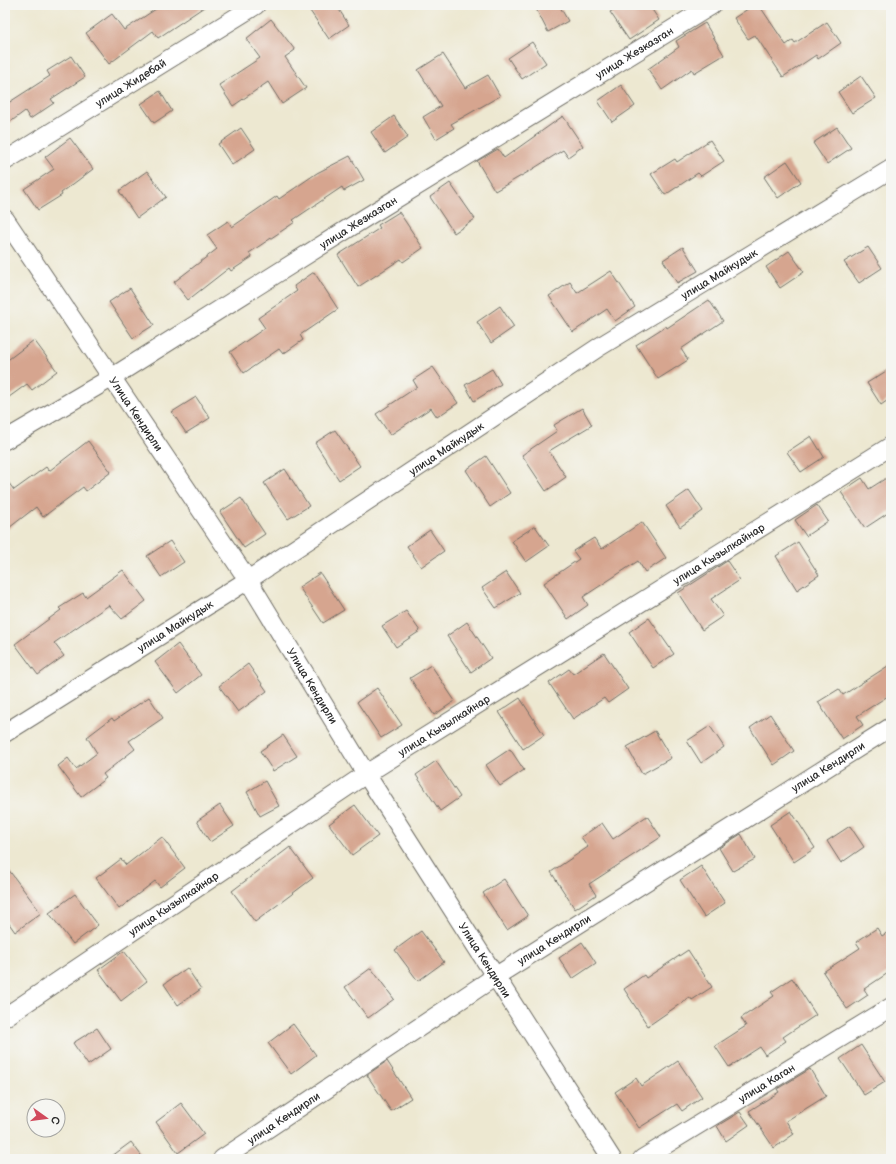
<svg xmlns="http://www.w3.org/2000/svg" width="896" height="1164" font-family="'Balsamiq Sans',sans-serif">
<rect width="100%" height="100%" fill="#f6f6f2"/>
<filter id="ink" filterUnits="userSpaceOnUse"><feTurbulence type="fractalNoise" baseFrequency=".025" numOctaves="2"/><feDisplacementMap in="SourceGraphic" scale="8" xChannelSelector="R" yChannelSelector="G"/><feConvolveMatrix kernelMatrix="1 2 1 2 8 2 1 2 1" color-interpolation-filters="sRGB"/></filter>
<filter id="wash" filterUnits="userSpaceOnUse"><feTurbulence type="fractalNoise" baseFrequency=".012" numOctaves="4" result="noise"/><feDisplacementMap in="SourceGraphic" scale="16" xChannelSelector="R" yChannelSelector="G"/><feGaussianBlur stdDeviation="0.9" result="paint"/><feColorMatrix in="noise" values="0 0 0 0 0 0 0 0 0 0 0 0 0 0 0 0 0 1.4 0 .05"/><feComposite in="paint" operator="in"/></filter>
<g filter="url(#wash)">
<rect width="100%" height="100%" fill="#ede8d1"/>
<g id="blocks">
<path fill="#d6a58f" d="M162 5H207L158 38 153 31 109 64 86 33 112 14 124 30Z
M306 5H336L349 25 329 39Z
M534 5H559L568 21 548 32Z
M621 5H649L659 20 629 40 610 12Z
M754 5H759L786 45 793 40 795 43 827 22 841 43 818 59 816 55 783 77 755 35 748 39 734 18Z
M271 19 295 50 285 57 306 88 282 104 268 82 233 106 219 85 260 58 246 39Z
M705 23 724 55 694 73 692 69 662 90 648 69 679 47 676 41Z
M532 42 546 63 522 79 508 58Z
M443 54 465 88 488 75 500 96 451 124 454 128 436 139 423 117 441 106 418 70Z
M71 56 85 77 51 99 54 103 30 119 25 111 5 126V105L50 76 47 71Z
M861 76 876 98 852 113 838 92Z
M621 85 635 106 612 122 598 101Z
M160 91 172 111 154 123 141 104Z
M394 116 408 137 385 153 371 132Z
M563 116 583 146 568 157 563 150 528 172 495 191 477 161 498 149 504 158Z
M837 127 851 148 827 164 813 143Z
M241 128 255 149 232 165 218 144Z
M70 138 93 169 61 193 62 195 38 210 24 189 54 169 45 157Z
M710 140 724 161 701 176 698 173 665 195 651 174 675 159 677 162Z
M350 156 364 180 344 191 342 187 293 220 295 222 249 253 252 257 231 271 229 268 188 300 174 282 217 249 207 235 228 221 232 227 277 196 279 199 317 173Z
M787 161 801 182 778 198 764 177Z
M147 171 166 197 137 218 119 191Z
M450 183 475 219 454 233 430 197Z
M399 212 423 248 403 262 401 259 358 287 338 255 380 228 378 225Z
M683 247 698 271 677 283 663 260Z
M868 247 882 268 859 283 844 262Z
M789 251 804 272 780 288 766 267Z
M611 271 635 307 615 321 607 309 573 332 549 296 570 282 577 293Z
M314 272 338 309 300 335 303 340 283 354 279 349 244 373 230 352 265 328 258 318 297 291 294 286Z
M130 288 154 325 133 338 109 302Z
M709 300 723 321 681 349 688 360 658 379 636 345 666 326 667 328Z
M500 306 514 327 491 343 477 322Z
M34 340 57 371 32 390 27 384 5 400V362Z
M433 367 458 403 437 417 431 408 390 435 376 414 417 387 413 380Z
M891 368V398L881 405 867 383Z
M492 369 501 384 474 401 465 385Z
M196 397 210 418 186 433 172 412Z
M582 408 592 425 549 451 566 477 546 491 522 455 557 431 554 425Z
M335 430 360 466 339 480 315 443Z
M811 436 824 457 801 472 787 452Z
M88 441 111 472 86 491 83 487 43 517 36 507 5 531V478L14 490 46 467 49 471Z
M486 456 510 493 490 507 466 470Z
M285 469 309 506 288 519 264 483Z
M891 475V511L865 528 841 492 862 478 869 489Z
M689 490 703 511 680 527 666 506Z
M241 498 265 534 244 548 220 512Z
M817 505 828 521 806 536 795 520Z
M642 522 666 558 645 572 638 561 583 597 588 605 568 619 544 583 579 559 573 551 594 538 602 549Z
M535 526 549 546 526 562 512 541Z
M430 530 444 551 421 567 407 546Z
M170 541 184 562 161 577 147 556Z
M798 542 819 575 797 590 776 556Z
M727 561 740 580 711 599 723 616 702 630 678 593Z
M123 570 146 601 122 619 109 605 54 643 64 656 38 675 15 644 61 610 59 608 83 593 86 597Z
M506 572 520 593 496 608 482 588Z
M320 573 344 610 323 623 299 587Z
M406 611 420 631 396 647 382 626Z
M649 618 674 654 653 668 629 632Z
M467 622 491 658 471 672 447 636Z
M178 644 201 675 178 693 155 662Z
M604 653 628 689 608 703 604 698 573 719 549 683 569 669 573 674Z
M248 664 267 691 238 712 219 686Z
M891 664V694L857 716 863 725 842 739 818 702 839 689 843 695Z
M431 665 455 701 434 715 410 678Z
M377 688 402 725 381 738 357 702Z
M149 697 163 718 129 741 135 749 103 774 106 778 81 797 58 766 68 758 76 769 97 753 87 737 112 718 114 721Z
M520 698 544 735 523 749 499 712Z
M770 714 794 751 774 765 750 728Z
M710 726 724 747 701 763 687 741Z
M655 731 671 758 642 774 627 747Z
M283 735 297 756 273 771 260 751Z
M510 749 524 770 500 786 486 765Z
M436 761 460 797 440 811 416 775Z
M265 781 279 806 260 816 247 792Z
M220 805 234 826 210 842 197 821Z
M355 805 378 836 352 855 329 824Z
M791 811 815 848 794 862 770 825Z
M647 816 661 837 589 884 596 895 575 909 551 872 588 847 581 837 602 823 613 839Z
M850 826 864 847 841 863 827 841Z
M741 834 755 859 733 871 719 848Z
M162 837 185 868 160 887 155 881 119 909 96 878 121 859 126 865Z
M290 847 313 878 255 922 232 891Z
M5 865 41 913 15 932 5 918Z
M701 866 725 903 704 917 680 880Z
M504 879 528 916 507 930 483 893Z
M75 894 98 925 73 944 49 913Z
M877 928 882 936 891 930V971L864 989 868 995 847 1009 823 972 860 948 856 942Z
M421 931 444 962 418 981 395 950Z
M582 942 596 963 572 979 559 958Z
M688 950 712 987 692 1000 690 997 648 1026 624 989 644 975 646 978Z
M124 951 147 981 121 1001 98 970Z
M187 968 201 989 178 1005 164 984Z
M371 968 394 999 368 1018 345 987Z
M792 978 816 1015 783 1037 786 1041 765 1055 760 1047 729 1067 715 1046 746 1026 741 1018 774 996 771 992Z
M293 1024 316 1055 291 1074 268 1043Z
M97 1028 111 1049 88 1065 73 1043Z
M861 1045 885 1082 864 1095 840 1059Z
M387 1061 411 1098 391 1111 367 1075Z
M678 1061 702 1097 682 1111 677 1104 639 1128 615 1092 636 1078 641 1086Z
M810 1069 826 1096 786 1121 794 1134 774 1148 749 1111 779 1092 777 1089Z
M181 1103 204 1134 178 1153 156 1122Z
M740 1112 749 1125 726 1141 717 1126Z
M131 1142 144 1159H108Z"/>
</g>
</g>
<g filter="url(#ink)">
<use href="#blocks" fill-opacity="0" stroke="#6f6d65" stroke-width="1"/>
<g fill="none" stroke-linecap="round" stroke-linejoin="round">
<g stroke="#6f6d65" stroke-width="20">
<g id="street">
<path id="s1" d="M5 161 256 5"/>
<path id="s2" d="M5 219 248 580 366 774 612 1159"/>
<path id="s3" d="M5 440 111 378 368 216 712 5"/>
<path id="s4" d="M5 733 248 580 599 347 891 169"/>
<path id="s5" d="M5 1017 366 774 891 446"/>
<path id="s6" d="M222 1159 496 976 891 727"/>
<path id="s7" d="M642 1159 891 1007"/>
</g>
</g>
<use href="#street" stroke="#fff" stroke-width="18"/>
</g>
</g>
<g text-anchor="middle" stroke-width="3" stroke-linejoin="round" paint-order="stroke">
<g font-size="11" fill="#2b2b2b" stroke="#f6f6f2">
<text dy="4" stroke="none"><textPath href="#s3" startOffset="739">улица Жезказган</textPath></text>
<text dy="4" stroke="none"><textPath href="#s1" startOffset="148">улица Жидебай</textPath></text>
<text dy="4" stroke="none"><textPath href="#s3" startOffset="415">улица Жезказган</textPath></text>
<text dy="4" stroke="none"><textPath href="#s4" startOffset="849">улица Майкудык</textPath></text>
<text dy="4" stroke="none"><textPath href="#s2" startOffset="235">Улица Кендирли</textPath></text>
<text dy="4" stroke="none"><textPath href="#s4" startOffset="525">улица Майкудык</textPath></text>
<text dy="4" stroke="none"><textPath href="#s5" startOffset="851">улица Кызылкайнар</textPath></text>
<text dy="4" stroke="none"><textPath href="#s4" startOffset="201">улица Майкудык</textPath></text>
<text dy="4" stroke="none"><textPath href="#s2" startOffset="559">Улица Кендирли</textPath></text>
<text dy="4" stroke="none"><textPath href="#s5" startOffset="527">улица Кызылкайнар</textPath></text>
<text dy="4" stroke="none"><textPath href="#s6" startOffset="722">улица Кендирли</textPath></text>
<text dy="4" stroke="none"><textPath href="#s5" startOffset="203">улица Кызылкайнар</textPath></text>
<text dy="4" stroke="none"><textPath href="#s6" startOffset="398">улица Кендирли</textPath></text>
<text dy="4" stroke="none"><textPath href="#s2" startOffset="883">Улица Кендирли</textPath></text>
<text dy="4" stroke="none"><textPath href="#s7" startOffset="146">улица Каган</textPath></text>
<text dy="4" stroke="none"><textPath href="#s6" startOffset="74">улица Кендирли</textPath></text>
</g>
</g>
<rect width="896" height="1164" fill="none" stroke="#f6f6f2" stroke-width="20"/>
<g transform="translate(46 1118) rotate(104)"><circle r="19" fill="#f6f6f2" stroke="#a5a5a2"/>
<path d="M0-3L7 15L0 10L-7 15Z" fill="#d1495b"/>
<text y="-6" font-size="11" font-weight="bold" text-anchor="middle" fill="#2b2b2b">С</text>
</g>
</svg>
